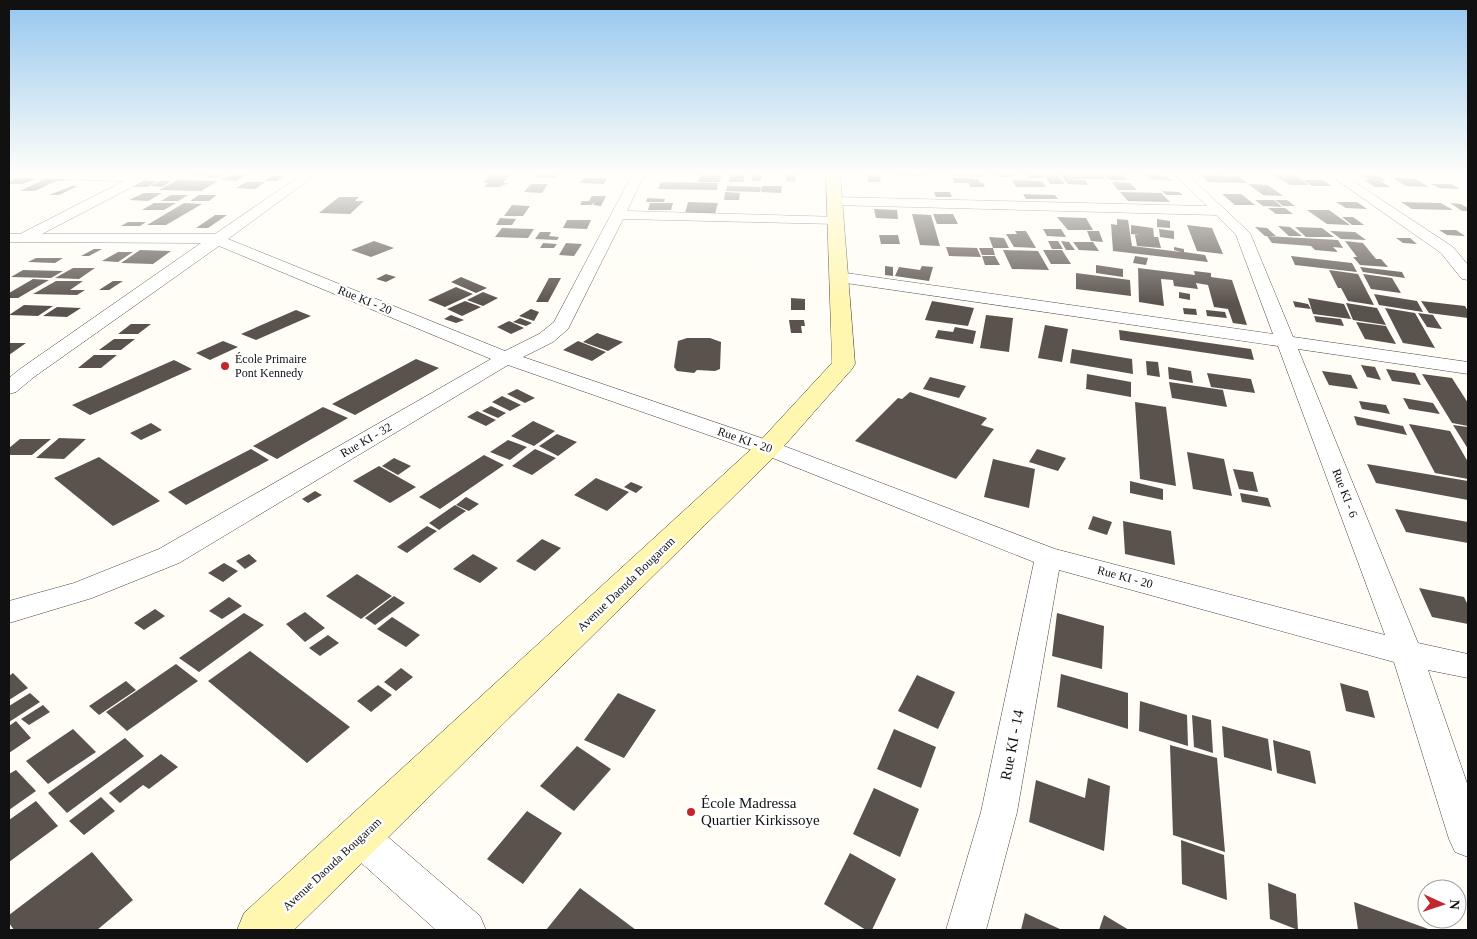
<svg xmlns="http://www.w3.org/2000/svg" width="1477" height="939" font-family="'Times New Roman',serif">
<rect width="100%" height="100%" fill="#fffdf5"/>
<path fill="#5a524d" d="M193 173H226L217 178H206L210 175H190Z
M234 173H249L236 181 221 180Z
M492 173 510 174 503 183H509L499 187H484L488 183H483Z
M701 173H722L720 182H698Z
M730 173H744V182H729Z
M787 173H796L795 182 786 181Z
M867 173 879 175 881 182H868Z
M897 173H922L923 176 898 175Z
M952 173H981L983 177 953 176Z
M996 173H1011L1014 177H998Z
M1026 173H1041L1044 178H1030Z
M1044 173H1055L1065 184H1050Z
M1144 173H1158L1161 176H1167L1172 181 1150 179Z
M1357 173H1374L1386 181 1379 180 1390 187H1375L1364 180H1369Z
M1060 174H1077L1082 179 1067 180H1085L1088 185 1068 184Z
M1079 174H1101L1105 179H1083Z
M1104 174H1122L1127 180H1110Z
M536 175H557L555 178H534Z
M753 175H762L761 181H752Z
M1200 175 1238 176 1247 183 1208 182Z
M1274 175H1280L1286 179H1288L1283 175H1294L1309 185H1290Z
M271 176H284L277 181H264Z
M19 177 37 178 23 184H9V182Z
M47 178 70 179 64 181H56L35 191H20Z
M583 178H607L604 184 580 183Z
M953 178 978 179 980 183H983L985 187H970L969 183H954Z
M1393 178 1415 179 1429 187 1406 186Z
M178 180 218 181 201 191 159 190Z
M1012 180 1042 181 1046 187H1016Z
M1303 180H1322L1332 186H1312Z
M142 181H157L148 187H132Z
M160 181H171L162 187 150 186Z
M246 182H265L255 189 236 188Z
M661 182 718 183 717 190 658 189Z
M1112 182 1130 183 1137 190H1118Z
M531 184H548L542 193 524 192Z
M1248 184 1268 185 1283 196 1263 195Z
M1431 184H1451L1460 189 1439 188Z
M72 186H78L59 195H49Z
M727 186 761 187 760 192 726 191Z
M762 186H782L781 193 761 192Z
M1162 191 1179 192 1183 195H1166Z
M725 192 740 193 739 200H724Z
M934 192H950L952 197H936Z
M1120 192 1161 193 1170 202 1128 201Z
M144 193H162L148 201 129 200Z
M1023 194 1055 195 1058 199H1026Z
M1222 194H1241L1255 205H1235Z
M171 195H188L178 201H161Z
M199 195H217L209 201H190Z
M592 196H606L601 206 593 205 595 202 591 205H580L582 201H589Z
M339 197H359L355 201H364L350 214 319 213Z
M647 198 665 199 664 202H646Z
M1255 200H1274L1282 207 1263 206Z
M1275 200H1287L1295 206H1283Z
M688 202 718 203 715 214 685 213Z
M1336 202H1357L1367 209 1346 208Z
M1401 202 1441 203 1453 210 1412 209Z
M154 203H176L164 210H142Z
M184 203 202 204 166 225H147Z
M650 203H673L671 210H648Z
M1450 203 1461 204 1468 208V211H1462Z
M512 205 530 206 523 216H504Z
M1268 208H1285L1293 214H1276Z
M874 209 897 210 898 219 876 218Z
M1307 210H1329L1350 225 1327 224Z
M912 214 931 215 940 246 920 245Z
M933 214H953L958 224H937Z
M215 215H227L208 228H196Z
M1057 217 1086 218 1093 230H1068Z
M1342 217H1353L1364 225H1352Z
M500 218 516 219 512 225H496Z
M1117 219 1128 220 1132 246 1181 252 1174 250V247L1184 249V252L1205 255 1208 262 1113 251 1111 224 1117 225Z
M1157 219 1170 221V228L1157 227Z
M567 220H591L587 229 563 228Z
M128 222H146L140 226H121Z
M1131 225 1153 228 1154 237H1158L1161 248 1137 246 1135 235H1140L1131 234Z
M1187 225 1212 228 1223 254 1197 251Z
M1278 226 1290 227 1302 236H1289Z
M1255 227 1267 228 1276 236H1265Z
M1295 227 1322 228 1334 237H1306Z
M502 228 534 229 528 238 495 237Z
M1043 229H1061L1066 237 1047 236Z
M1159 229 1174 231V239L1160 237Z
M1439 230H1456L1465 236 1447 235Z
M1015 231H1026L1036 248 1014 247 1006 234H1017Z
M1087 231H1099L1103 242 1091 241Z
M1330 231 1355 232 1366 240 1341 239Z
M540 232H551L549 236 559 237 557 240 535 239Z
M879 235H898L900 244H881Z
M1267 236 1338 240 1343 248 1333 247 1338 252 1315 250 1311 246 1272 243Z
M989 237 1004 238 1009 248H993Z
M1396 238H1410L1417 244 1403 243Z
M374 241 394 248 371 257 351 250Z
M1048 241H1058L1063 249H1052Z
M1061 241 1069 242 1075 250H1066Z
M1345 241 1363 243 1376 259H1381L1388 267 1360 265 1353 257H1357Z
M1073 242H1093L1099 251 1079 250Z
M543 243 557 244 554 248H540Z
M566 243 582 244 574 256 559 255Z
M946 247 977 248 981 257 949 256Z
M979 248H993L995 255H982Z
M94 249H102L89 256H81Z
M140 250 171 251 153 264 121 263Z
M1003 250 1038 251 1049 270 1012 269Z
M1043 250H1062L1071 264H1051Z
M118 252H133L118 262 102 261Z
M982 256H995L1000 265H985Z
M1135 256 1148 258 1146 265 1133 263Z
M1291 256 1352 263 1357 272 1295 265Z
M36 258H63L55 263 28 262Z
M1096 265 1123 269V277L1096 273Z
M885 266 893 267V276L885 275Z
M922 266 933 267 929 281 895 276 899 267 920 270Z
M1360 267 1402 272 1405 278 1363 272Z
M73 268H95L79 279 55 278Z
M1138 268 1195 275 1194 271 1211 273V277L1232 280 1247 325 1233 323 1228 309 1214 307 1208 285 1196 283 1198 289 1174 286 1173 280 1161 279 1164 306 1139 302Z
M23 270 63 271 51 278 11 277Z
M1329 270 1358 274 1374 305 1348 301 1341 288H1338Z
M1076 273 1130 280 1131 296 1076 289Z
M386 274 396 277 386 282 376 279Z
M1363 274 1392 278 1401 293 1371 289Z
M461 277 487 288 476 293 451 282Z
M549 278H561L548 302H536Z
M33 279 49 280 18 298H9V293Z
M56 281H83L70 290H85L77 295 33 294Z
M113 281H123L109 290H99Z
M456 287 473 294 445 307 428 300Z
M483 292 498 298 483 306 467 300Z
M1179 292 1190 294V300L1179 298Z
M1374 294 1417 301 1423 312 1379 305Z
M791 298 805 299V310H791Z
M1308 298 1344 304 1351 319 1313 314Z
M465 301 481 307 462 316 447 309Z
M932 301 974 308 968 326 925 320Z
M1293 301 1308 304 1311 309 1295 307Z
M1421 301 1465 306 1468 311V318L1429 313Z
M1346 303 1377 308 1386 325 1353 320Z
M24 305 53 306 38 316 9 315Z
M57 307 81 308 67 317 43 316Z
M1183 308 1196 309 1197 315 1184 314Z
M1385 308 1415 313 1435 348 1403 343Z
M531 309 539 312 534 321 519 316Z
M296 310 311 316 256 340 241 334Z
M1206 310 1225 312 1227 318 1207 316Z
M1418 313 1433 315 1442 329 1427 327Z
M451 315 464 320 456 323 444 319Z
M986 315 1013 318 1009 352 980 348Z
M1314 316 1341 319 1344 326 1316 322Z
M520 318 532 323 526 326 513 322Z
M789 320H804L805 326H801L802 333H791Z
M509 321 524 328 511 334 497 327Z
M1356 322 1386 326 1396 344 1365 339Z
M131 324H151L138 334H118Z
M1045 325 1068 329 1062 362 1038 358Z
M955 327 976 331 973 344 935 338 938 330 953 332Z
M1119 330 1251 349 1254 360 1120 340Z
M597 333 623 342 608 351 583 342Z
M687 338H710L721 342 720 369 715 371 697 370 694 373 677 371 674 367 678 341Z
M114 339H135L121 350H99Z
M223 341 238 347 210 360 196 353Z
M578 341 606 352 592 361 563 350Z
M9 343H26L9 355Z
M1072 349 1132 359 1133 374 1070 363Z
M94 355H117L101 368H78Z
M416 359 439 368 355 415 332 404Z
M174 360 192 369 90 415 72 405Z
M1146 361 1158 362 1160 377 1147 375Z
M1361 365 1375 367 1381 380 1367 377Z
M1168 367 1191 371 1193 383 1169 379Z
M1386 369 1415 373 1421 385 1392 381Z
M1322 371 1351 375 1358 389 1329 385Z
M1207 373 1251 379 1255 393 1211 387Z
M1087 374 1131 382V397L1086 389Z
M1422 374 1452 378 1468 403V426L1452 423Z
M930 377 966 386 959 398 923 389Z
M1169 382 1223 390 1227 407 1172 398Z
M517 389 535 398 525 403 507 394Z
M910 392 987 418 981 425 994 429 956 479 855 441 898 398 902 399Z
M502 396 521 405 510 411 492 402Z
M1403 398 1433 403 1440 414 1409 409Z
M1359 401 1386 405 1390 414 1362 409Z
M1135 402 1166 407 1176 486 1140 479Z
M491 406 506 413 498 418 482 411Z
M323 407 348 418 277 459 253 446Z
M477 411 496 420 486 426 467 417Z
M1354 416 1403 426 1407 435 1357 425Z
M533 421 555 431 534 446 511 436Z
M151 423 162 430 141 440 130 433Z
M1409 424 1450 431 1468 462V479L1435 473Z
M1453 425 1468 427V449Z
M557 434 577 442 558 456 539 446Z
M59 438 86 439 64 459 36 458Z
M20 439H51L32 455H9V448Z
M508 440 527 447 510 460 490 452Z
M251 449 269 460 186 505 168 492Z
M535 449 556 458 532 475 512 466Z
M1037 449 1066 458 1058 471 1029 462Z
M1187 452 1224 459 1232 496 1193 489Z
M484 455 504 465 440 509 419 497Z
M99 457 160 501 113 526 54 478Z
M394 458 411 466 398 475 382 466Z
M993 459 1035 469 1029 508 984 497Z
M1367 464 1468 481V500L1376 483Z
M379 466 416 487 390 503 353 481Z
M1233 469 1253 472 1258 492 1239 489Z
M596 478 629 492 607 511 574 495Z
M1130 481 1163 489V500L1130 493Z
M631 482 643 487 636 493 624 487Z
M315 491 322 495 308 503 302 499Z
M1240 493 1268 498 1271 507 1242 502Z
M466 497 479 504 469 511 456 505Z
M455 505 466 511 439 530 429 523Z
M1395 509 1468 522V543L1406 532Z
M1093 516 1112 522 1107 535 1088 529Z
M1123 521 1171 531 1175 565 1125 554Z
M427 526 437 531 407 553 397 547Z
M542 539 561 548 535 571 516 561Z
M249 554 257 561 245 569 236 561Z
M473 554 498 568 480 583 453 569Z
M224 563 238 571 223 582 208 573Z
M357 574 392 596 361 619 326 596Z
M1419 588 1464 597 1468 605V624L1432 617Z
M394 596 405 603 375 625 365 618Z
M229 597 242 606 222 619 209 611Z
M155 609 165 616 144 630 134 623Z
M305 612 325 628 305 642 286 624Z
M244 613 264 625 199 672 179 658Z
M1057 613 1104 626 1102 669 1052 656Z
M392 617 420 635 406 647 377 629Z
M328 635 339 643 320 656 309 648Z
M250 651 350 727 307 763 208 681Z
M176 664 198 681 127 731 106 712Z
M401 668 413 677 396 691 384 682Z
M13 673 28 688 9 700V676Z
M1061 674 1128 693V729L1057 707Z
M917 675 955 692 938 729 898 711Z
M126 681 136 690 99 715 89 706Z
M1340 683 1368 691 1375 718 1346 711Z
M378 685 392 695 371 712 357 701Z
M30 693 40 702 9 722V706Z
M618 693 656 710 624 758 584 740Z
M1140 701 1187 715 1188 746 1139 731Z
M43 705 50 712 29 725 21 719Z
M1192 715 1211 720 1213 753 1194 747Z
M16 721 31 738 9 753V726Z
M1222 726 1268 739 1272 771 1224 757Z
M73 729 96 752 48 784 26 761Z
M894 729 936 747 921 788 877 769Z
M125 738 144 756 67 813 48 793Z
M1273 740 1310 751 1316 784 1277 773Z
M1170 745 1217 758 1225 852 1173 835Z
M577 746 611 769 574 811 540 786Z
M161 754 178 767 149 789 143 785 120 803 109 793Z
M16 770 36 791 9 810V774Z
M1088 778 1110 786 1104 851 1029 822 1036 780 1085 798Z
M874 788 919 809 900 857 853 834Z
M101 797 115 811 84 835 69 821Z
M36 801 58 826 9 862V820Z
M527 811 562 833 523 884 487 859Z
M1181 840 1224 855 1227 900 1182 884Z
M92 852 133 900 97 930H14L9 923V915Z
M850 853 896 879 872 930H866L824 904Z
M1268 883 1296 894 1298 930 1270 919Z
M580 888 636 930H546Z
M1354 902 1431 930H1358Z
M1025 913 1062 930H1021Z
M1104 915 1129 930H1099Z"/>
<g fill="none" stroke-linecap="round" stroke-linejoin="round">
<g stroke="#444" stroke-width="1">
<path id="street" d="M9 173H155L153 176 42 234H215L304 173H318L228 239 505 351 539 334 554 322 633 173H645L627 211 841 217 843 220 841 223 836 224 623 219 568 329 553 342 523 357 776 443 1055 549 1385 635 1278 346 839 282 833 281 831 277 833 273 839 272 1273 334 1236 235 1216 215 835 205 828 201 835 197 1207 206 1173 173H1186L1250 233 1293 337 1468 362V374L1298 349 1418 643 1468 654V678L1428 670 1468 786V857L1455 852 1449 839 1394 662 1059 570 1017 812 986 930H946L981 812 1034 562 760 453 508 365 179 563 92 598 9 623V601L74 583 159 549 491 359 219 246 34 377 16 392 9 394V378L20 369 201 243 9 242V234H20L124 181 9 178Z
M1327 173H1341L1453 247 1468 265V280L1462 279 1441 253Z
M361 820 374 825 480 916 486 930H436L348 851 342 838 348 825Z"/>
</g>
<g stroke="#333" stroke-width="1">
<path id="secondary" d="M826 173H840L855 364 852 369 777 454 294 930H237L244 913 759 442 832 363Z"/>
</g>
<use href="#street" fill="#fff" fill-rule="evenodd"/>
<use href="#secondary" fill="#fff6b0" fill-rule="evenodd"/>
</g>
<linearGradient id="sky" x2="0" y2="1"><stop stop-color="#95c6ee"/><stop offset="0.57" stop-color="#fffefa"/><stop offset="1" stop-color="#fffefa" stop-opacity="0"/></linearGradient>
<rect width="1477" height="304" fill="url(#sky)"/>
<g fill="#c4262e" stroke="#fff" stroke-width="2">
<circle cx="225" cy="366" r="5"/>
<circle cx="691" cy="812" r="5"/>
</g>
<g text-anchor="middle" stroke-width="5" stroke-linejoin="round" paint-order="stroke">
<g font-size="12" fill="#111" stroke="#fff">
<text transform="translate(365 300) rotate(22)" y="4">Rue KI - 20</text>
<text transform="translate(366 440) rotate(-30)" y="4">Rue KI - 32</text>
<text transform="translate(745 440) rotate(19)" y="4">Rue KI - 20</text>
<text transform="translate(1345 493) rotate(69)" y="4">Rue KI - 6</text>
<text transform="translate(1125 577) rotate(15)" y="4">Rue KI - 20</text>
<text transform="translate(626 584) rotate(-44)" y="4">Avenue Daouda Bougaram</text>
<text transform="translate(332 864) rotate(-43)" y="4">Avenue Daouda Bougaram</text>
</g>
<g font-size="12" fill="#111" stroke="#fff" text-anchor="start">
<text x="235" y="363">École Primaire<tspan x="235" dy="14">Pont Kennedy</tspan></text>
</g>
<g font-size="15" fill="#111" stroke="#fff">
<text transform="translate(1012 745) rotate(-79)" y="5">Rue KI - 14</text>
</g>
<g font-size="15" fill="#111" stroke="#fff" text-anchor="start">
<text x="701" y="808">École Madressa<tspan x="701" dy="17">Quartier Kirkissoye</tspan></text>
</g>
</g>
<rect width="1477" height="939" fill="none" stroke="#111111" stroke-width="20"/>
<g transform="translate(1442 904) rotate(93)"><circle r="24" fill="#ffffff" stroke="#a0a0a0"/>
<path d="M0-4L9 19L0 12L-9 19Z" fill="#c4262e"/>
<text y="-8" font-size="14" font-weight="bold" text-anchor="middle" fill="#111111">N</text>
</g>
</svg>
